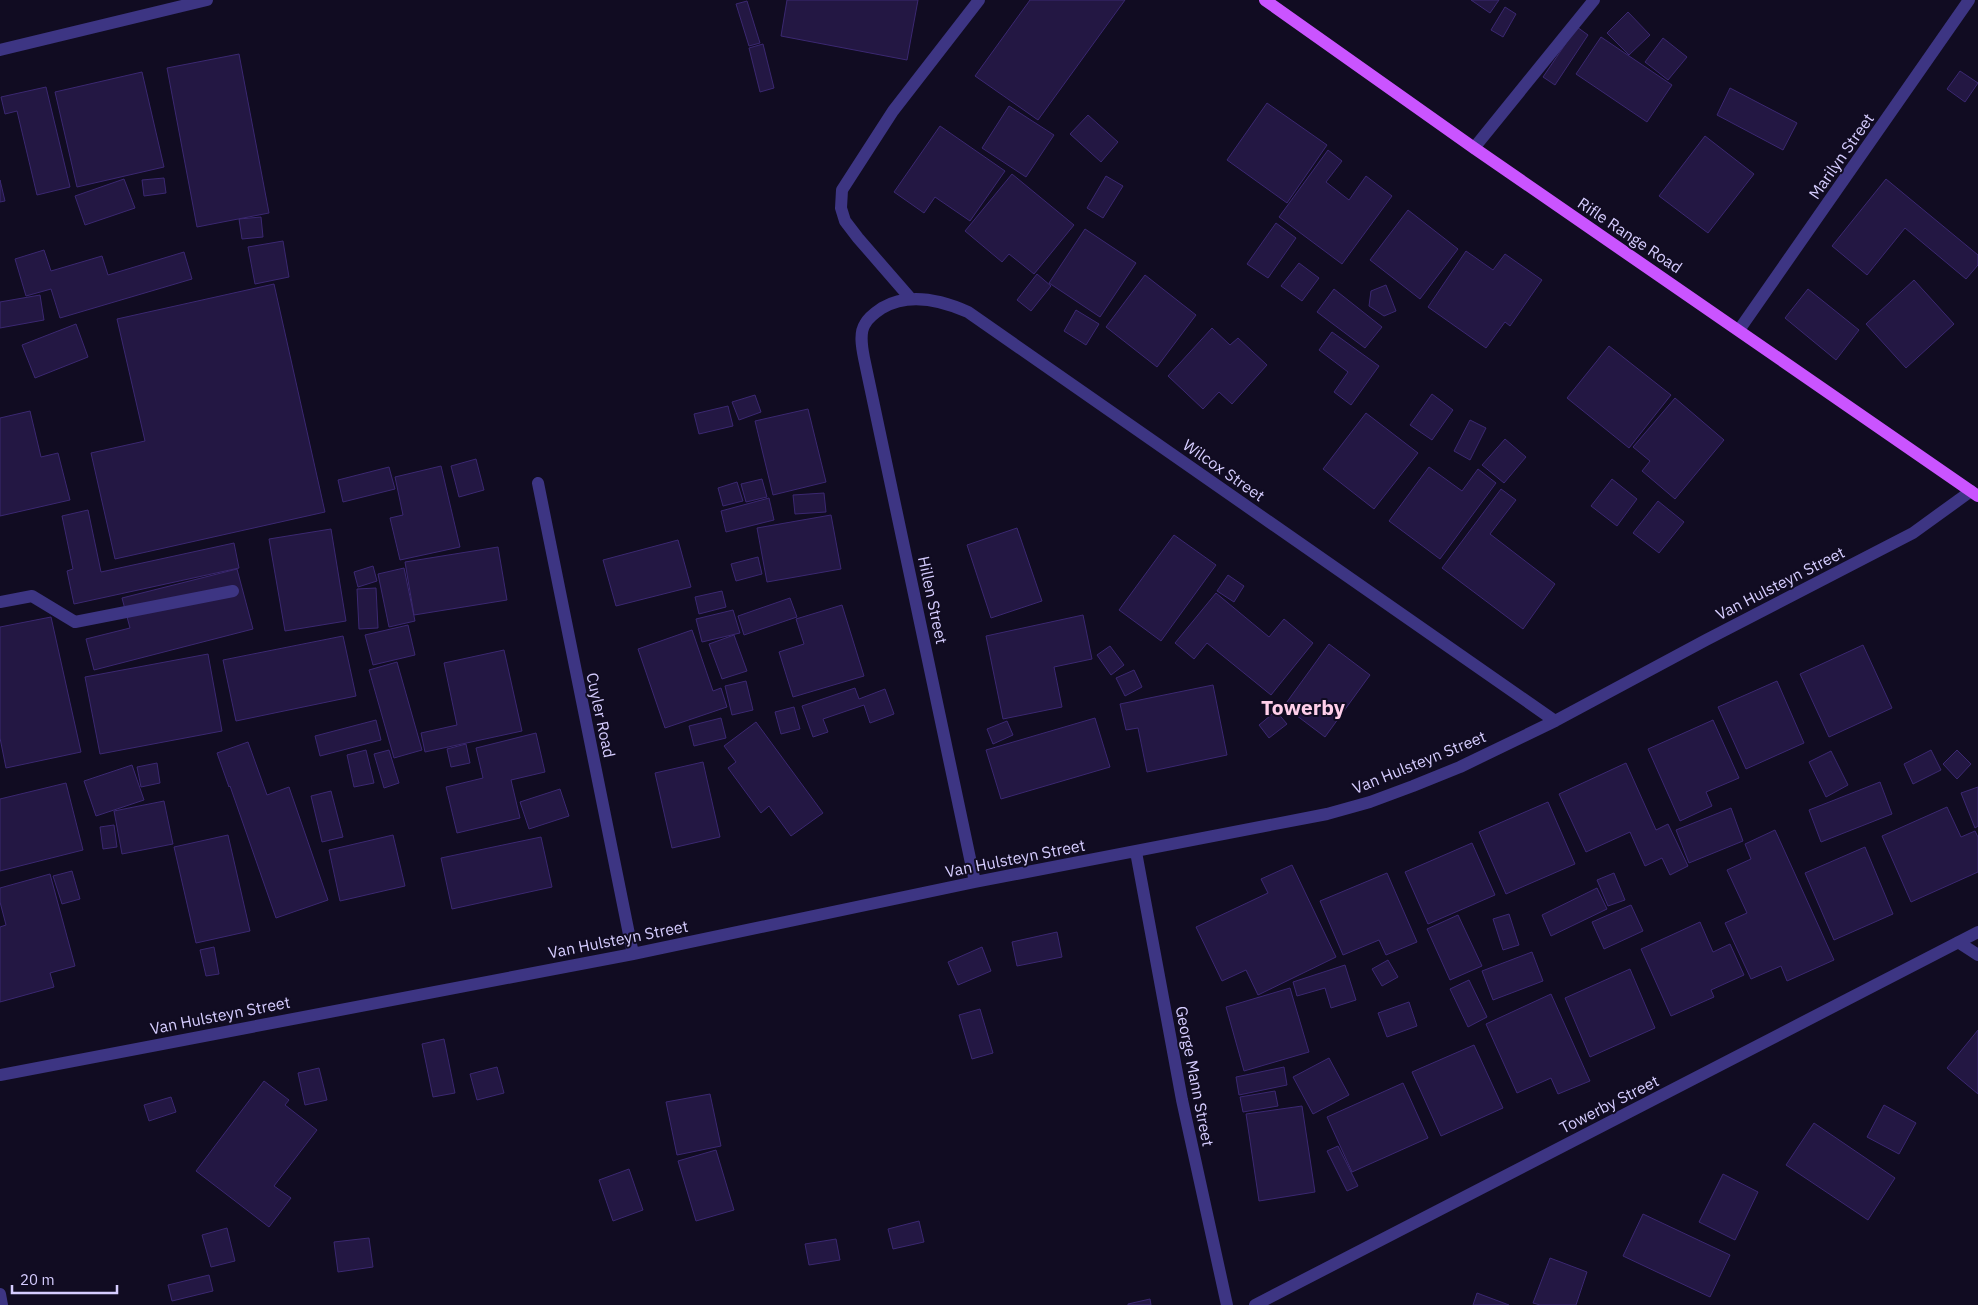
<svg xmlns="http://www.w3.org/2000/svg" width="1978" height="1305" font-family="'IBM Plex Sans',sans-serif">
<rect width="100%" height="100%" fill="#110c22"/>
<path fill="#231743" stroke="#3b2871" d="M787 0H918L907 60 781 36Z
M1030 0H1125L1038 120 975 76Z
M1471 0H1499L1490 13Z
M747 1 760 43 749 46 736 4Z
M1505 7 1516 14 1503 37 1491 30Z
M1628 12 1650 35 1629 55 1607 33Z
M1577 27 1588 35 1555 85 1543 77Z
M1601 37 1672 85 1647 122 1576 74Z
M1663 38 1687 57 1668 80 1645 62Z
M763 44 774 88 760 92 749 48Z
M239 54 269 213 197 227 167 68Z
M1960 71 1978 83 1965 102 1947 89Z
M142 72 164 167 77 187 55 92Z
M46 87 70 187 37 195 17 111 5 114 1 97Z
M1730 88 1797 123 1783 150 1717 115Z
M1267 103 1327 145 1287 203 1227 160Z
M1009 106 1054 135 1026 177 982 148Z
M1088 115 1118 142 1101 162 1070 134Z
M940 126 1005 171 970 221 935 197 924 213 894 192Z
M1705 136 1754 174 1708 233 1659 196Z
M1328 150 1342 161 1326 182 1349 200 1366 176 1392 196 1342 264 1279 217Z
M1012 174 1074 225 1034 274 1009 254 1002 262 965 231Z
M1106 176 1123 186 1103 218 1087 208Z
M164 178 166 193 144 196 142 180Z
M124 179 135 208 85 225 75 196Z
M1886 179 1978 255V265L1966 279 1905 228 1867 275 1832 246Z
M0 180 5 201 0 202Z
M1408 210 1458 249 1420 299 1370 260Z
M261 217 263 237 242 239 239 219Z
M1276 223 1296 238 1268 278 1247 264Z
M1085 229 1136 263 1100 317 1049 283Z
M283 241 289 277 255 284 248 247Z
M44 250 51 271 102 256 108 275 184 252 192 279 60 318 51 289 26 296 15 259Z
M1466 251 1493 270 1505 254 1542 280 1510 326 1505 322 1486 348 1428 307Z
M1299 263 1319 278 1302 301 1281 286Z
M1037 274 1051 286 1031 311 1017 300Z
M1145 275 1196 315 1157 367 1106 327Z
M1914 280 1954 324 1906 368 1866 324Z
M274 284 325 512 115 559 91 453 145 441 117 319Z
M1386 285 1396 311 1384 316 1369 306 1371 291Z
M1334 289 1382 327 1365 348 1317 312Z
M1808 289 1859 330 1836 360 1785 318Z
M40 295 44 320 0 328V302Z
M1076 310 1099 324 1086 345 1064 331Z
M76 324 88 357 35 378 22 345Z
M1212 328 1230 345 1238 338 1267 365 1232 404 1219 392 1203 409 1168 376Z
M1332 332 1379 366 1351 405 1334 392 1348 372 1319 350Z
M1609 346 1671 395 1629 448 1567 398Z
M1432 394 1453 410 1432 440 1410 425Z
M755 395 761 412 739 420 732 402Z
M1675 398 1724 440 1675 499 1642 471 1650 461 1633 447Z
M728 406 733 426 699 434 694 414Z
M808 409 826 482 773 495 755 421Z
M30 411 41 457 58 453 70 500 0 516V418Z
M1366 413 1418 453 1374 509 1323 469Z
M1470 420 1486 428 1470 460 1454 451Z
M1505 439 1526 457 1504 483 1482 465Z
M476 459 484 490 459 497 451 466Z
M441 466 460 547 400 560 390 518 403 515 395 477Z
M389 467 395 489 343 502 338 480Z
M1429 467 1462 491 1478 469 1496 483 1440 559 1389 521Z
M762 479 767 497 746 502 741 484Z
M1612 479 1637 499 1617 526 1591 506Z
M737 482 743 501 723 506 718 488Z
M1501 489 1516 500 1490 534 1555 584 1523 629 1442 568Z
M824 493 826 512 795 514 793 495Z
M769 498 774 520 726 532 721 511Z
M1658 501 1684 522 1659 553 1633 533Z
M88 510 101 572 234 543 239 568 74 604 67 571 73 569 62 516Z
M831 515 841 569 767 582 757 528Z
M1017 528 1042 601 991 618 967 545Z
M331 529 346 621 285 631 269 539Z
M1174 535 1216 565 1161 641 1119 610Z
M678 540 691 587 616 606 603 560Z
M498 547 507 600 414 615 405 562Z
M758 557 762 574 736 581 731 564Z
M373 566 377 581 358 587 354 572Z
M404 568 415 621 389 627 378 574Z
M237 569 253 629 94 670 86 639 130 628 122 598Z
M1228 575 1244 586 1234 602 1217 591Z
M376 588 378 628 359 629 357 589Z
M722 591 726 607 699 614 695 597Z
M1216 593 1269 637 1284 619 1313 643 1271 695 1207 643 1194 659 1175 643Z
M790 598 797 617 744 635 738 616Z
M842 605 864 676 793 697 779 652 804 644 796 619Z
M733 610 740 633 702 642 696 619Z
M1083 615 1092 659 1054 667 1062 707 1003 719 986 636Z
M51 617 81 752 6 768 0 738V627Z
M408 625 415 655 373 665 365 635Z
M692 630 713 691 721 688 727 707 665 728 638 649Z
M734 635 747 671 722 679 709 644Z
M343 636 356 696 236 721 223 660Z
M1329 644 1370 675 1325 737 1284 706Z
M1863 645 1892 708 1829 737 1800 674Z
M1110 646 1124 665 1111 675 1097 655Z
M504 650 522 731 425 752 421 733 457 725 444 663Z
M208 654 222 731 100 754 85 677Z
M397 662 422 750 394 758 369 670Z
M1134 670 1142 687 1125 696 1116 678Z
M746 681 753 710 732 715 725 686Z
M1777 681 1804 743 1746 769 1718 707Z
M1213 685 1227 755 1147 772 1138 728 1126 730 1120 704Z
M855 688 859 699 885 689 894 714 870 723 864 705 823 719 828 732 813 737 802 706Z
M794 707 800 729 781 734 775 712Z
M1276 711 1287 724 1269 738 1259 725Z
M721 718 726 738 694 746 689 726Z
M1095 718 1110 767 1001 799 986 750Z
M376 720 381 740 320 756 315 736Z
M1713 720 1739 778 1706 792 1712 806 1680 821 1648 749Z
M1007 721 1013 735 993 744 987 729Z
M756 722 823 813 791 836 769 806 761 813 728 768 736 762 724 746Z
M536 733 545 772 511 780 520 818 457 833 446 787 483 778 476 748Z
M248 742 267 795 289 787 328 900 276 918 230 786 229 787 217 753Z
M466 744 470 763 451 767 447 749Z
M366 750 374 783 354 787 347 755Z
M389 750 399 783 384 788 374 754Z
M1931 750 1941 770 1913 784 1904 764Z
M1957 750 1971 764 1957 779 1943 764Z
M1831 751 1848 785 1826 797 1809 762Z
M703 762 720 837 672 848 655 773Z
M157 763 160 783 141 787 137 767Z
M1626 763 1656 830 1668 824 1688 866 1670 875 1662 858 1645 866 1630 832 1586 852 1559 794Z
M132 765 144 800 96 816 84 781Z
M1880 782 1892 814 1821 842 1809 810Z
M66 783 83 850 0 871V799Z
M1978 787V826L1975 828 1961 793Z
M560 789 569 816 529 829 520 802Z
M331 791 343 837 322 842 311 796Z
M164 801 173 844 122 854 114 811Z
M1548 802 1575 864 1506 894 1479 832Z
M1947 807 1961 837 1975 831 1978 837V872L1911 902 1882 836Z
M1731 808 1743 841 1689 863 1676 830Z
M114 825 117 847 103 849 100 827Z
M1775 830 1834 960 1787 981 1781 966 1751 979 1725 923 1747 913 1727 870 1751 859 1745 844Z
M228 835 250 931 196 943 174 847Z
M393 835 405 886 340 901 329 850Z
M541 837 552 887 452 909 441 858Z
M1472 843 1495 895 1428 924 1405 872Z
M1865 847 1893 914 1834 940 1805 873Z
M1292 865 1336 957 1258 995 1246 970 1222 981 1196 927 1268 893 1261 879Z
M72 871 80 899 62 904 53 876Z
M1387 873 1417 942 1386 955 1379 940 1343 955 1320 901Z
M1614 873 1625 900 1608 906 1597 880Z
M50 874 75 966 50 973 54 987 0 1002V927L6 925 0 902V888Z
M1597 888 1607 909 1551 936 1542 915Z
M1631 905 1643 931 1604 949 1592 922Z
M1509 914 1519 945 1503 950 1493 919Z
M1458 915 1482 966 1450 980 1427 929Z
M1700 922 1713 952 1730 944 1744 975 1711 990 1714 997 1671 1016 1641 949Z
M1057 932 1062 957 1017 966 1012 942Z
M214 947 219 974 206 976 200 950Z
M982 947 991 971 958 985 948 962Z
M1532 952 1543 981 1493 1000 1482 971Z
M1388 960 1398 977 1382 986 1372 969Z
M1345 965 1356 1000 1331 1008 1325 988 1297 996 1293 982Z
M1630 969 1655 1028 1590 1057 1565 998Z
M1469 980 1487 1017 1468 1027 1450 989Z
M1290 988 1309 1052 1244 1071 1226 1007Z
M1551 994 1590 1081 1558 1094 1551 1078 1517 1093 1486 1024Z
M1409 1002 1417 1026 1387 1037 1378 1013Z
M980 1009 993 1053 972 1059 959 1015Z
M1978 1030V1094L1947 1068Z
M444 1039 455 1093 433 1097 422 1044Z
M1474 1045 1503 1108 1441 1136 1412 1072Z
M1329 1058 1349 1095 1313 1114 1293 1077Z
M497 1067 504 1093 477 1100 470 1074Z
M1284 1067 1287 1085 1239 1095 1236 1077Z
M319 1068 327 1100 305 1105 298 1073Z
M264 1081 289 1100 285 1105 317 1130 274 1186 291 1198 269 1227 196 1171Z
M1403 1083 1428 1138 1352 1172 1327 1117Z
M1275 1091 1278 1106 1243 1112 1240 1097Z
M710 1094 721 1146 677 1155 666 1102Z
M171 1097 176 1112 149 1121 144 1105Z
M1884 1105 1916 1123 1899 1154 1867 1137Z
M1302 1106 1315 1192 1259 1201 1246 1114Z
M1814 1123 1895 1178 1868 1220 1786 1165Z
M1338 1146 1358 1186 1347 1191 1327 1151Z
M716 1150 734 1210 696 1221 678 1161Z
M629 1169 643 1210 613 1221 599 1180Z
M1723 1174 1758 1192 1735 1240 1699 1222Z
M1643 1214 1730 1255 1710 1297 1623 1256Z
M919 1221 924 1242 893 1249 888 1229Z
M227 1228 235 1261 211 1267 202 1235Z
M369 1238 373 1267 338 1272 334 1242Z
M836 1239 840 1260 809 1265 805 1244Z
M1550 1258 1587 1272 1576 1305H1540L1533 1303Z
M209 1275 213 1291 172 1301 168 1285Z
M1477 1293 1509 1305H1473Z
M1150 1299 1151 1305H1128V1304Z"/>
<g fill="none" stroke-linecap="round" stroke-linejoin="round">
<path stroke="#3d3583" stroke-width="12" d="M0 50 207 0
M1474 148 1594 0
M911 299 858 238 845 221 841 208 842 190 893 111 979 0
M1739 330 1969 0
M538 483 633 954
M0 602 32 596 75 622 233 591
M1136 852 1182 1100 1227 1305
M975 882 864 358C862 348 859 333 865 324 868 318 876 312 882 308 909 292 941 300 968 312L1555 721
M1958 942 1978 955
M0 1075 633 954 975 882 1327 814 1370 802 1413 786 1460 767 1555 721 1706 640 1913 533 1971 491
M0 1294 2 1305
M1255 1305 1978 932"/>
<path stroke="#ca54ff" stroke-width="12" d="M1265 0 1474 148 1978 496"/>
</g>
<g text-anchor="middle" stroke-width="4" stroke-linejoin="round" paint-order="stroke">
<g font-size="16" fill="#d6cdff" stroke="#110c22">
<text transform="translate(1841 156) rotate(-55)" y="6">Marilyn Street</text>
<text transform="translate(1630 235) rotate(34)" y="6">Rifle Range Road</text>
<text transform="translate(1224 470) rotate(35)" y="6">Wilcox Street</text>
<text transform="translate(1780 583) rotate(-27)" y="6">Van Hulsteyn Street</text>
<text transform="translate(933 600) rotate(78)" y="6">Hillen Street</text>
<text transform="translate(601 715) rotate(78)" y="6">Cuyler Road</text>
<text transform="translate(1419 762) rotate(-22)" y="6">Van Hulsteyn Street</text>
<text transform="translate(1015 858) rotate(-11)" y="6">Van Hulsteyn Street</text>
<text transform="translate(618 939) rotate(-11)" y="6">Van Hulsteyn Street</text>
<text transform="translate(220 1015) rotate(-11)" y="6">Van Hulsteyn Street</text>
<text transform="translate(1195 1076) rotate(79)" y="6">George Mann Street</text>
<text transform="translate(1609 1104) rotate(-27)" y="6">Towerby Street</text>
</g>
<g font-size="21" font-weight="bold" fill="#ffcfea" stroke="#110c22">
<text x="1303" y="715">Towerby</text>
</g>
</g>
<path d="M12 1285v8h105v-8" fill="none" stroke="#d6cdff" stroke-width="2.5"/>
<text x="20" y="1285" font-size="15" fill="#d6cdff" stroke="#110c22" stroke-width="4" paint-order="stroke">20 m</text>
</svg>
